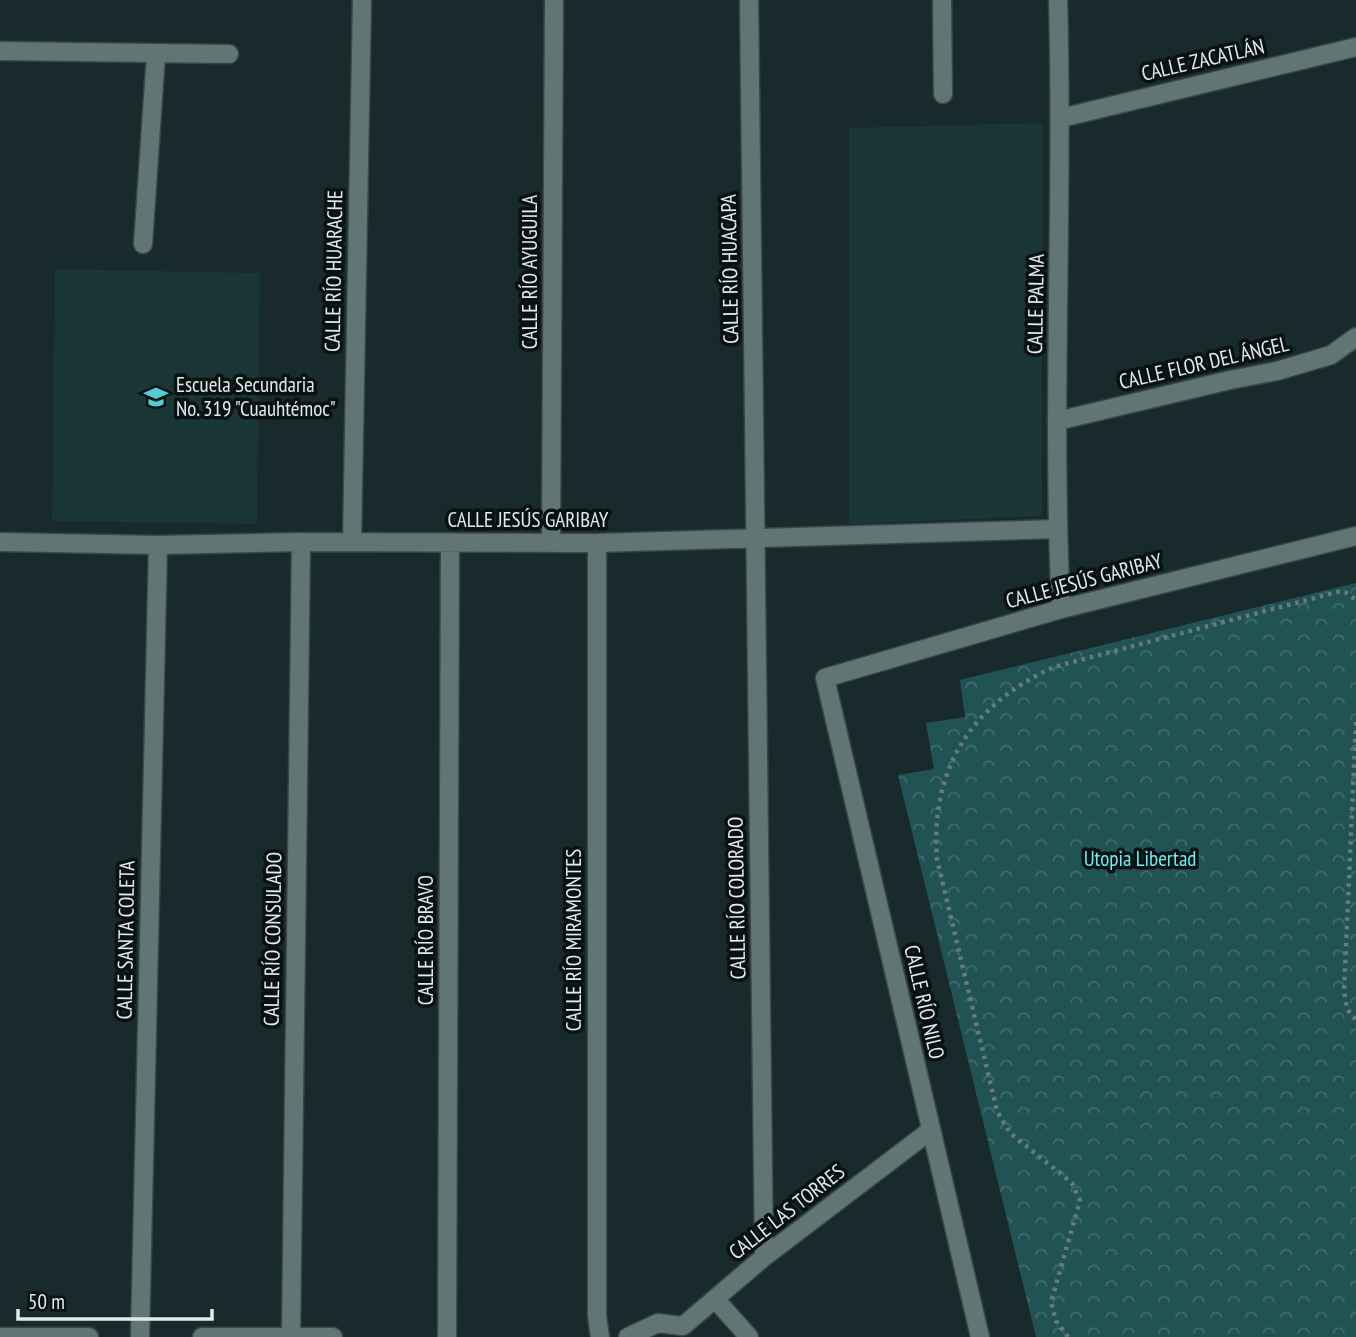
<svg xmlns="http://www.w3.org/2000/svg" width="1356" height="1337" font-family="'PT Sans Narrow',sans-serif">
<defs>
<pattern id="forest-crowns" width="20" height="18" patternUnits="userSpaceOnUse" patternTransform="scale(1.75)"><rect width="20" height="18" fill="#215355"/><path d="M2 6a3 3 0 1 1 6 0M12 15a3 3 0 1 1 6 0" fill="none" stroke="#416c6e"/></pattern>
</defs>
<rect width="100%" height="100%" fill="#182a2b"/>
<path fill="#1a3637" d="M1042 123V516L849 524V128Z
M55 269 260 273 257 524 52 521Z"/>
<path fill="url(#forest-crowns)" d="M1356 583V1337H1036L898 775 934 769 926 723 965 717 960 680Z"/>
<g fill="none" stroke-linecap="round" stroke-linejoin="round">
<g stroke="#384647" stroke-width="21">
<path id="minor" d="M749 0 764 1257
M942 0 943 94
M0 51 229 54
M143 244 156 54
M1057 421 1230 380 1277 371 1331 355 1356 337
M0 542 158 545 301 542 597 543 1057 529
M352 542 362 0
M551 543 554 0
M597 543V1316L600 1337
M716 1300 749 1337
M683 1326 764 1257 931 1130
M0 1337H89
M140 1337 158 545
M202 1337H333
M291 1337 301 542
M447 1337 450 544
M628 1337 658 1323 683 1326"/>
</g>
<g stroke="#384647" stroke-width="21">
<path id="tertiary" d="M1058 0C1064 203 1051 406 1061 609
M1061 118 1356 47
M980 1337 825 678 1061 609 1356 536"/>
</g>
<path stroke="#6a7979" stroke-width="4.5" stroke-dasharray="3.5 5" stroke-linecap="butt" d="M1356 722 1344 991 1347 1009 1356 1020
M1068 1337 1056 1321 1051 1302 1080 1201 1072 1183 1010 1133 997 1111 937 859C930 768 972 704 1054 667L1337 592H1345L1356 600"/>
<use href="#minor" stroke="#617575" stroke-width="18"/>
<use href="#tertiary" stroke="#617575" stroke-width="18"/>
</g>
<defs>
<g id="school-bare" transform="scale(1.89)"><path d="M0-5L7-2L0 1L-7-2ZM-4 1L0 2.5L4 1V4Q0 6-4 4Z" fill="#51ccd2" stroke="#091111" stroke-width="2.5" paint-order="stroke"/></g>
</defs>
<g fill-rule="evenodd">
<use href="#school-bare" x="156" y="397"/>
</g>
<g text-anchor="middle" stroke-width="7" stroke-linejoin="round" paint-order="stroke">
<g font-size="21" fill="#e0ebeb" stroke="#091111">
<text transform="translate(1203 60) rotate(-13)" y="7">CALLE ZACATLÁN</text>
<text transform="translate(730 269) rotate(-91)" y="7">CALLE RÍO HUACAPA</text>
<text transform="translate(334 271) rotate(-89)" y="7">CALLE RÍO HUARACHE</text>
<text transform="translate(530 272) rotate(-90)" y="7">CALLE RÍO AYUGUILA</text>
<text transform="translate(1036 304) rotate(-89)" y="7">CALLE PALMA</text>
<text transform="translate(1204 363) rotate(-13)" y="7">CALLE FLOR DEL ÁNGEL</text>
<text x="528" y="527">CALLE JESÚS GARIBAY</text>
<text transform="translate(1084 581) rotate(-15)" y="7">CALLE JESÚS GARIBAY</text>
<text transform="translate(737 898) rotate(-91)" y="7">CALLE RÍO COLORADO</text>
<text transform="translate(273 939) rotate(-89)" y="7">CALLE RÍO CONSULADO</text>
<text transform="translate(126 940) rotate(-89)" y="7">CALLE SANTA COLETA</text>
<text transform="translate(426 940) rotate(-90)" y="7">CALLE RÍO BRAVO</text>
<text transform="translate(574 940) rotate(-90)" y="7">CALLE RÍO MIRAMONTES</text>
<text transform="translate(924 1002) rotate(77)" y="7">CALLE RÍO NILO</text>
<text transform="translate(787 1212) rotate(-38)" y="7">CALLE LAS TORRES</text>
</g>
<g font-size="21" fill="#e0ebeb" stroke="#091111" text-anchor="start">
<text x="176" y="392">Escuela Secundaria<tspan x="176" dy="24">No. 319 "Cuauhtémoc"</tspan></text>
</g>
<g font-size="21" fill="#63f2f8" stroke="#091111">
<text x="1140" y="866">Utopia Libertad</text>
</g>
</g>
<path d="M18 1309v10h194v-10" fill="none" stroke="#e0ebeb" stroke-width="3.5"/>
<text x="28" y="1309" font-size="21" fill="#e0ebeb" stroke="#091111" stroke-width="5" paint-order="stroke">50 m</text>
</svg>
